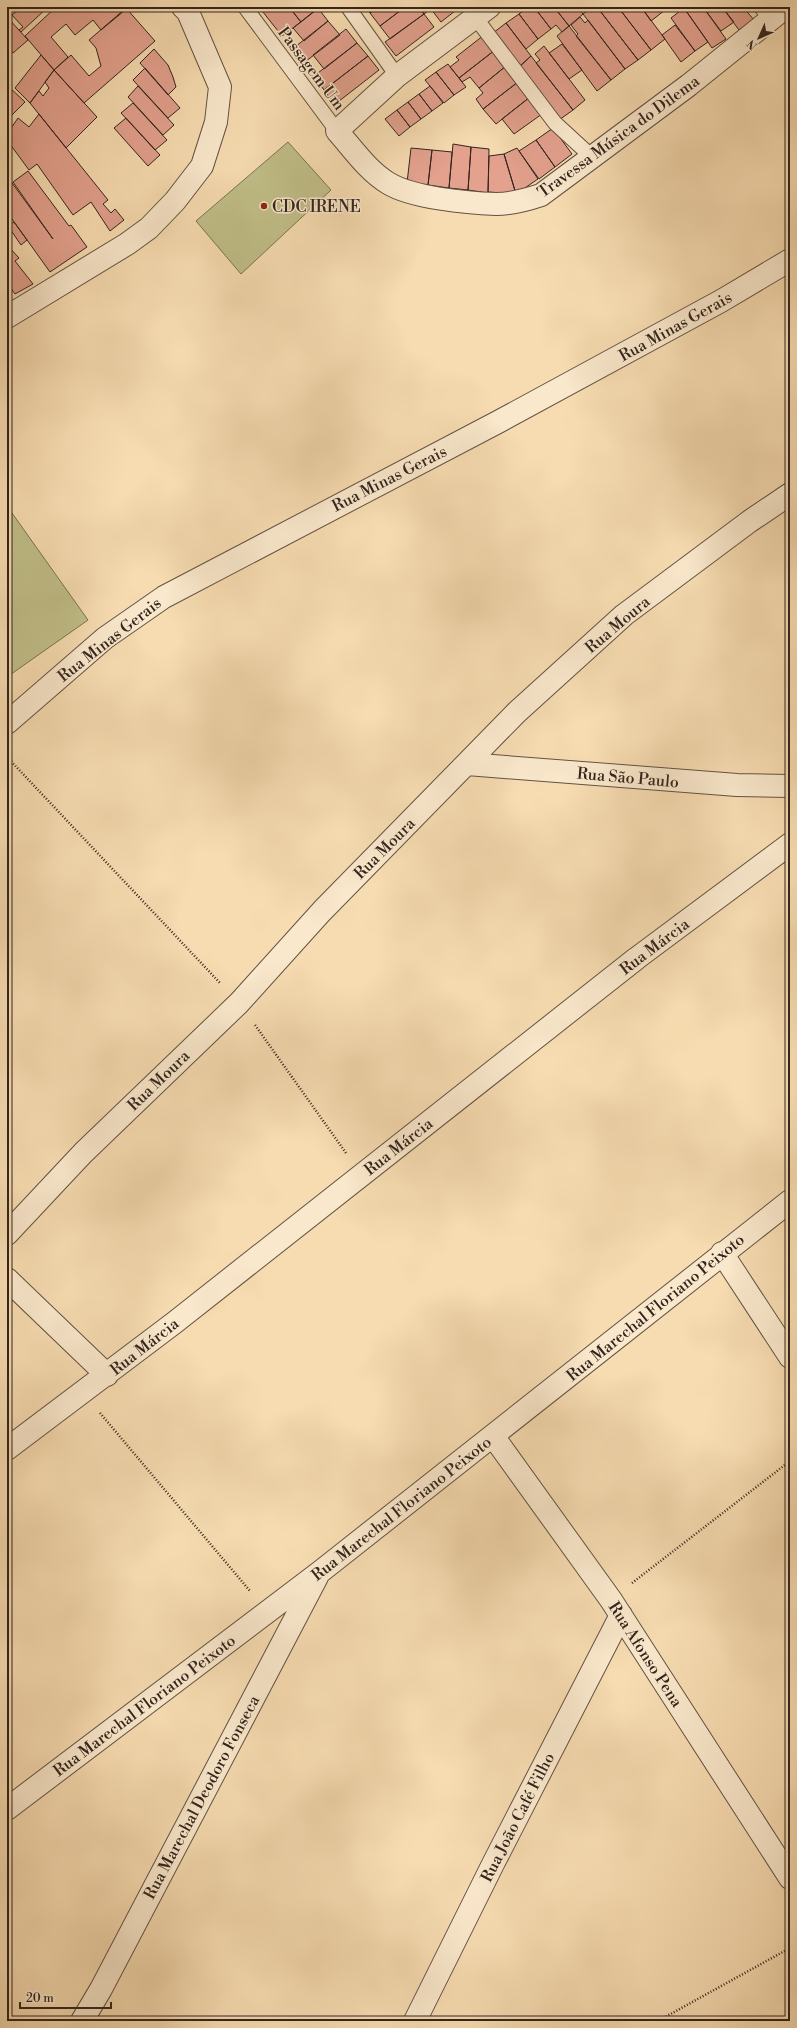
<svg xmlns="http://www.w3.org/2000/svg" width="797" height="2028" font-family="'Libre Bodoni',serif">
<rect width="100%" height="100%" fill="#f7dcb1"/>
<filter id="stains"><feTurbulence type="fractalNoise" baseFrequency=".005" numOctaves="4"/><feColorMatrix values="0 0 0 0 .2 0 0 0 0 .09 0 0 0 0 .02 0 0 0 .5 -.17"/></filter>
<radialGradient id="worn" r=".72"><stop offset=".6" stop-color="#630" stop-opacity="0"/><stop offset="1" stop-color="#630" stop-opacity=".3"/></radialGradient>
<path fill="#c1bf89" stroke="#7a7254" d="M288 142 331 190 241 274 196 221Z
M7 506 88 620 7 677Z"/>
<path fill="#e3a18e" stroke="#32241e" d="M22 7H48L21 32 19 30 23 27 12 15Z
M56 7H120L124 11 101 30 93 20 75 35 66 24 51 37 68 57 54 70 25 36Z
M259 7H289L301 22 282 36Z
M289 7H320L301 22Z
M365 7H378L370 13Z
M378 7H405L380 26 370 13Z
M405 7H419L424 14 390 39 380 26Z
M419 7H433L424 14Z
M433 7H460L441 22 431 9Z
M528 7H534L551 29 538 39 519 14Z
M534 7H554L569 26 562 32 556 25 551 29Z
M554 7H577L583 14 569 26Z
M592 7H597L638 60 625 69 583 14Z
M597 7H618L651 50 638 60Z
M618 7H641L665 39 651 50Z
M641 7H662L665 10 651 21Z
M685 7H703L726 39 712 48 684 8Z
M703 7H722L734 22 721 31Z
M722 7H743L754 20 739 30Z
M126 8 155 41 84 103 54 70 71 55 89 76 101 66 96 48 89 40Z
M318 8 328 21 304 41 293 28Z
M684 8 708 42 695 51 671 18Z
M424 14 434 27 396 56 385 42Z
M519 14 538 39 526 49 506 23Z
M7 17 28 40 13 53 7 46Z
M580 17 585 23 588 20 625 69 611 80 576 36 578 34 571 25Z
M328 21 340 35 301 65 291 50Z
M506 23 531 56 519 67 493 33Z
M675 25 695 51 681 62 662 35Z
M569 26 611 80 597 91 557 36Z
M346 29 357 43 324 69 313 55Z
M484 35 495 50 459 78 450 67 459 60 456 57Z
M357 43 368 56 324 90 314 76Z
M562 44 582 70 569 79 549 53Z
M544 46 585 100 573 110 536 63 540 60 535 54Z
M154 49 168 65 173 77 176 87 168 95 140 63Z
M495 50 506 66 479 88 470 77 462 82 459 78Z
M41 55 54 70 30 103 15 88Z
M368 56 379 70 334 105 324 90Z
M531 56 573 110 559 120 519 67Z
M448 64 466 87 454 95 436 72Z
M506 66 518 82 483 109 476 99 483 93 479 88Z
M145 68 180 108 168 118 133 80Z
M54 70 97 117 66 148 30 103 39 91 43 96 49 88 45 82Z
M436 72 454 95 444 103 425 80Z
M518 82 530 97 496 124 483 109Z
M7 85 25 102 7 120Z
M138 86 174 125 163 135 128 97Z
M430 86 443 103 432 111 419 94Z
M419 94 432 111 421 119 408 102Z
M530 97 542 114 514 134 502 119Z
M408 102 421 119 410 127 397 110Z
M133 103 167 140 155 150 121 113Z
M397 110 410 127 399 136 385 119Z
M39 114 108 200 103 204 111 213 115 209 124 220 110 231 91 202 73 215 37 164 29 170 7 140V134L18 118 29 127Z
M126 118 160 155 148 166 114 128Z
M553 128 572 154 555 167 536 140Z
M536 140 555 167 539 179 519 151Z
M453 144 471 147 468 190 449 188Z
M471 147 489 149 488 193 468 190Z
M411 148 432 150 428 185 407 183Z
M517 148 538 179 516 194 504 154Z
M432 150 452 152 449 188 428 185Z
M504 154 516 194 488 192 489 156Z
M28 171 69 226 71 225 87 247 50 272 7 212V176L53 239 13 182Z
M14 222 27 240 21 245 8 226Z
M7 245 19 258 15 261 33 284 15 294 7 283Z"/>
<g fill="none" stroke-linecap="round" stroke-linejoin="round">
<g stroke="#635243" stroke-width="16">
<path id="service" d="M245 7 337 131
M348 7 397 76
M761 7 771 19
M475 17 555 123 592 157"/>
</g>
<g stroke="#635243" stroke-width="24">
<path id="minor" d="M489 7 397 76 337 131C353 149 368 171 388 183 412 198 468 203 496 204 511 204 526 200 541 195L689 85 786 7
M7 317 127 244 149 228 175 201 202 166 216 122 220 87 188 12 183 7
M7 723 105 638 164 597 498 422 721 301 790 260
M467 764 737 785 790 786
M7 1234 83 1153 239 1003 322 911 517 712 624 615 750 521 790 494
M722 1253 790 1357
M7 1279 107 1375
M493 1436 611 1600 790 1878
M7 1449 174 1323 637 958 790 844
M7 1809 320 1572 790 1201
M82 2021 101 1989 317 1577
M415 2021 493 1864 621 1615"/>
</g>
<path stroke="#32241e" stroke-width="2.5" stroke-dasharray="1 2" stroke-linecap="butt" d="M7 757 220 983
M255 1025 346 1153
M100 1413 250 1591
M632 1583 790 1461
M658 2021 790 1948"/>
<use href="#service" stroke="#fae8cc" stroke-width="14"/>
<use href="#minor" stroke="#fae8cc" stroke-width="22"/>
</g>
<circle fill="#8f2418" stroke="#fae8cc" stroke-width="1.5" cx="264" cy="206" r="4"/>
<g text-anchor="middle" stroke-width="3" stroke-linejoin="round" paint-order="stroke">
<g font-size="16" fill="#32241e" stroke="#fae8cc">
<text transform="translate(312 68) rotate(53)" y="6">Passagem Um</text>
<text transform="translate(618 136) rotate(-36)" y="6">Travessa Música do Dilema</text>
<text transform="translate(675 326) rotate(-29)" y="6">Rua Minas Gerais</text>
<text transform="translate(389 478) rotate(-27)" y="6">Rua Minas Gerais</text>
<text transform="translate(617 624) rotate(-40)" y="6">Rua Moura</text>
<text transform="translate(109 639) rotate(-38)" y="6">Rua Minas Gerais</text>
<text transform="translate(628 777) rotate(5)" y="6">Rua São Paulo</text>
<text transform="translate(384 848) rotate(-45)" y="6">Rua Moura</text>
<text transform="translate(654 946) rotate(-37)" y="6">Rua Márcia</text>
<text transform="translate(158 1080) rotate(-44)" y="6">Rua Moura</text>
<text transform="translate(398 1146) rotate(-38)" y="6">Rua Márcia</text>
<text transform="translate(655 1307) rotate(-39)" y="6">Rua Marechal Floriano Peixoto</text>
<text transform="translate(144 1346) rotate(-38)" y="6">Rua Márcia</text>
<text transform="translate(401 1508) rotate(-38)" y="6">Rua Marechal Floriano Peixoto</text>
<text transform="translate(646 1654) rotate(57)" y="6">Rua Afonso Pena</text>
<text transform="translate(144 1705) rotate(-37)" y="6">Rua Marechal Floriano Peixoto</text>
<text transform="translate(201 1797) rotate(-62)" y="6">Rua Marechal Deodoro Fonseca</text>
<text transform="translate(517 1817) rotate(-63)" y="6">Rua João Café Filho</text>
</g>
<g font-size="16" fill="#32241e" stroke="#fae8cc" text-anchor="start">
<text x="272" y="212">CDC IRENE</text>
</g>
</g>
<rect width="797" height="2028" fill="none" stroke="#f7dcb1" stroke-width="24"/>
<rect x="8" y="8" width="781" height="2012" fill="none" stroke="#32241e" stroke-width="2"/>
<rect x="12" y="12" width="773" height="2004" fill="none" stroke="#32241e"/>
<g transform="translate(759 38) rotate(225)" stroke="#fae8cc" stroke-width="3" paint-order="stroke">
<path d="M0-3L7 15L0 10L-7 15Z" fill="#32241e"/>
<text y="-6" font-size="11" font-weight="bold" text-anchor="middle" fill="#32241e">N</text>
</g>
<path d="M20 2002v6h91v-6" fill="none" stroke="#32241e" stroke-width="2"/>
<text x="26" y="2002" font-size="12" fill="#32241e" stroke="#fae8cc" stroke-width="3" paint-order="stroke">20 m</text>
<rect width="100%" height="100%" filter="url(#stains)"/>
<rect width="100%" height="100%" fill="url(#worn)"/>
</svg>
